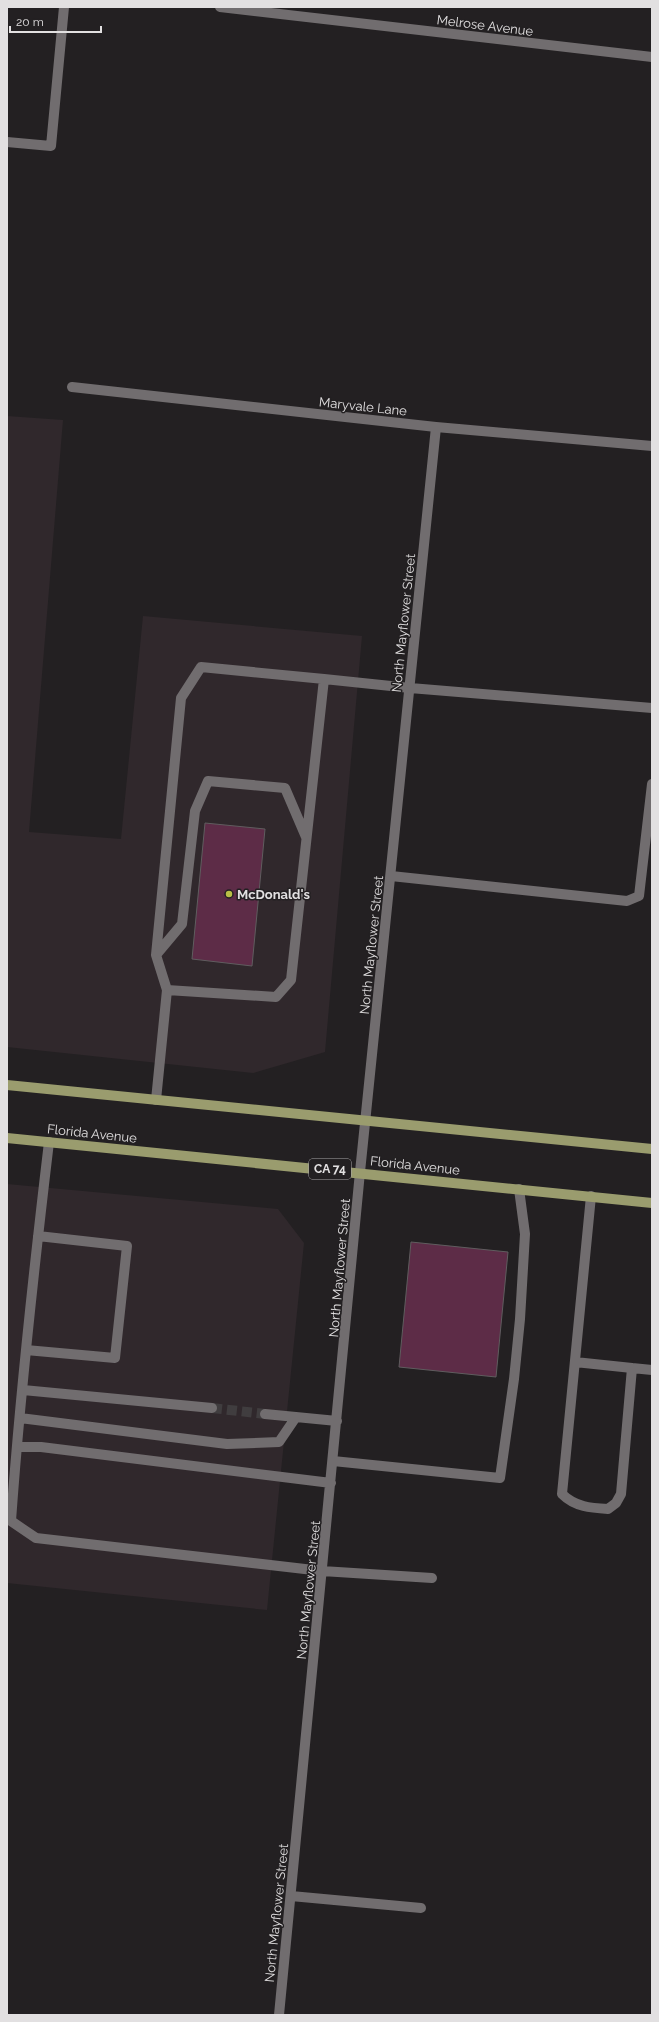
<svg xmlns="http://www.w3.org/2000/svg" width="659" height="2022" font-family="Raleway,sans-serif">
<rect width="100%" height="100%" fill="#232022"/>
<path fill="#30282c" d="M7 416 63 420 29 832 121 839 143 616 362 636 325 1052 253 1073 7 1047Z
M7 1184 278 1209 304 1243 267 1610 7 1583Z"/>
<path fill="#5d2c47" stroke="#605d5f" d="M205 823 265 829 252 966 192 959Z
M411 1242 508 1252 496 1377 399 1367Z"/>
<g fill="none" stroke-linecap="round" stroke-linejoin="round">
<path stroke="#403d3f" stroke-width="10" stroke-dasharray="10 5" stroke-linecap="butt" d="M212 1408 265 1414"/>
<path stroke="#716d6f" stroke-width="10" d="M220 7 652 57
M7 142 51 146 64 7
M72 387 436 427 652 446
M324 679 410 688 652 708
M391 876 627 901 639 896 652 784
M156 955 182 924 195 811 208 781 285 788 306 837
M156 1100 167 990 156 955 181 698 201 667 324 679 291 980 276 997 167 990
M49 1142C34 1268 20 1394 11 1521L36 1538 322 1571 432 1578
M591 1196 562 1494C575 1507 591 1508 608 1509L616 1503 621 1494 632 1368 652 1370
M26 1350 115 1358 127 1246 38 1236
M575 1362 632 1368
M23 1390 212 1408
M265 1414 337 1421
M20 1418 227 1444 279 1442 296 1417
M17 1447H41L331 1483
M333 1461 500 1478 514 1379 520 1319 525 1234 519 1189
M291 1896 421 1908
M279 2015 360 1172 436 427"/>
<path stroke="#9a9c6e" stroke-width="10" d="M7 1085 652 1149
M7 1138 652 1203"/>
</g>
<circle fill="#b9c046" stroke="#232022" stroke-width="1.5" cx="229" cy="894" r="4"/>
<g text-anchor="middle" stroke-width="3" stroke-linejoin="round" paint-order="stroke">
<rect fill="#232022" stroke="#a9a6a8" stroke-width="1" x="309" y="1159" width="42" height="20" rx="3"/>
<g font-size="12" font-weight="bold" fill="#e2e0e1">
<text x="330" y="1173">CA 74</text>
</g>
<g font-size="13" fill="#e2e0e1" stroke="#232022">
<text transform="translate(485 25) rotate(7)" y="5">Melrose Avenue</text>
<text transform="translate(363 406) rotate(6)" y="5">Maryvale Lane</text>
<text transform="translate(403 623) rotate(-84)" y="5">North Mayflower Street</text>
<text transform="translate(371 945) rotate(-84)" y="5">North Mayflower Street</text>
<text transform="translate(92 1133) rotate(6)" y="5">Florida Avenue</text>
<text transform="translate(415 1165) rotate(6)" y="5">Florida Avenue</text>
<text transform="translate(339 1268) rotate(-85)" y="5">North Mayflower Street</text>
<text transform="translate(308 1590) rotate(-84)" y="5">North Mayflower Street</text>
<text transform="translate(276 1913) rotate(-84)" y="5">North Mayflower Street</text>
</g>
<g font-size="13" font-weight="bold" fill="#e2e0e1" stroke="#232022" text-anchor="start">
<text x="237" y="899">McDonald's</text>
</g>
</g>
<rect width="659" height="2022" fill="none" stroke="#e2e0e1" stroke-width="16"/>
<path d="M10 26v6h91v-6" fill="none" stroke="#e2e0e1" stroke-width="2"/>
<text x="16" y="26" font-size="12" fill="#e2e0e1" stroke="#232022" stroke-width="3" paint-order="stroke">20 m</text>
</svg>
